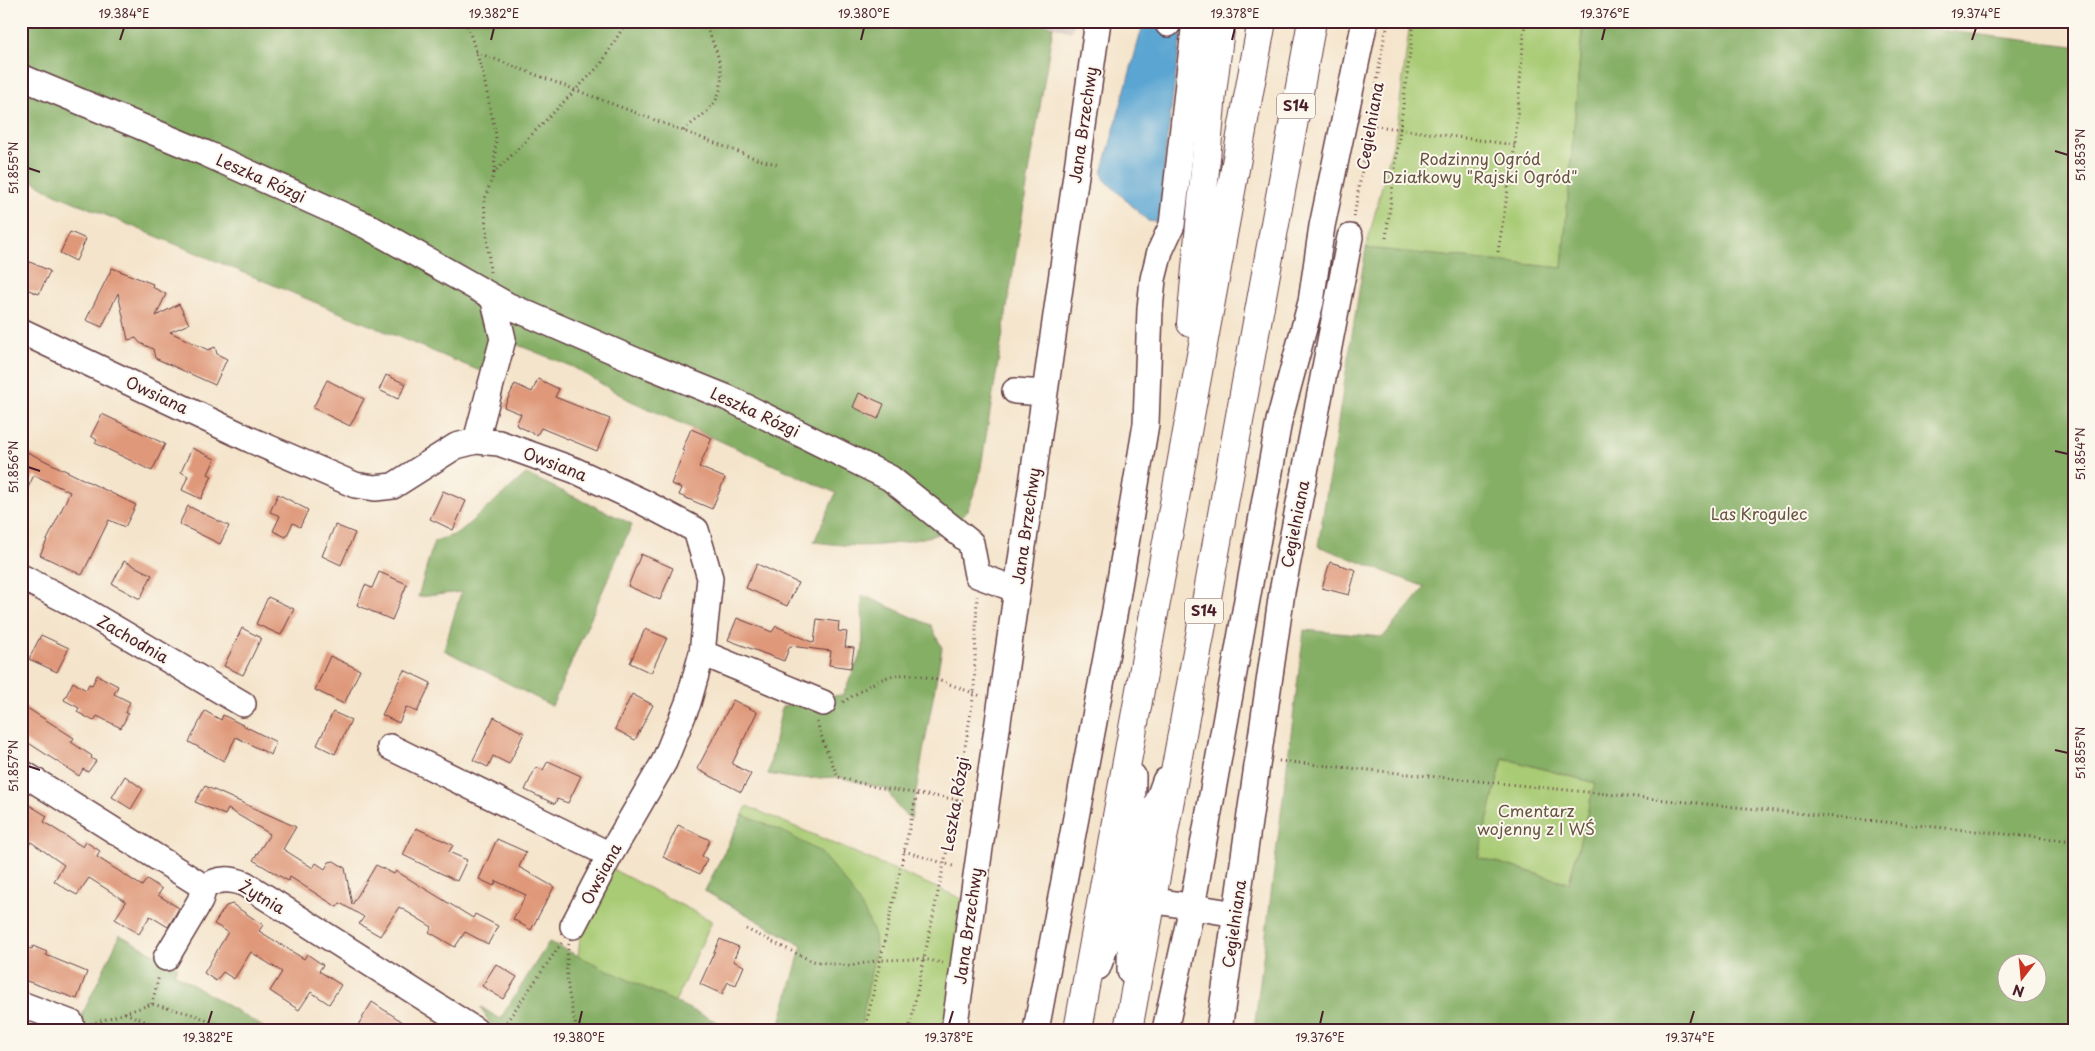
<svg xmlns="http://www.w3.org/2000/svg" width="2095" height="1051" font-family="'Playpen Sans',sans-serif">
<rect width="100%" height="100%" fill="#fbf7ec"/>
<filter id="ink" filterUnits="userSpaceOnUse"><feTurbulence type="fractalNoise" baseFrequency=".02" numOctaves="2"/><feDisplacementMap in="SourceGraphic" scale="10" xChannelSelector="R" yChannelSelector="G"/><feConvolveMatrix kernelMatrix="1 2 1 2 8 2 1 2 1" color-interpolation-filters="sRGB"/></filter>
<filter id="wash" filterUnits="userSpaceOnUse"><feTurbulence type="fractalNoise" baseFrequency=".0096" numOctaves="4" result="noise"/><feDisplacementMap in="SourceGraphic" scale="20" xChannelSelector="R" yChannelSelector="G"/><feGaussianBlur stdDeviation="1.12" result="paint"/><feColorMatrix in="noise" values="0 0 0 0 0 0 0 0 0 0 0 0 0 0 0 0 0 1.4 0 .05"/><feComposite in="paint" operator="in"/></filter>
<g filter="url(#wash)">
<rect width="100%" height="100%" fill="#f4e4cb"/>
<path fill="#cfc0ba" d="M1035 21H1076L1071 32Z"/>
<path fill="#a9cb74" stroke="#7a7550" d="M1410 21H1583L1562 268 1366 248 1397 128Z
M1503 758 1595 783 1569 883 1478 857Z
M747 806 974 904 947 1030H787L806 948 705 891Z
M612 869 712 921 674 1004 578 1030 574 988 581 931Z"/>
<path fill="#86af66" stroke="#686748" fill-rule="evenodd" d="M21 21H1035L1053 27 979 479C973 495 967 519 951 528 941 534 928 537 918 539 878 548 854 547 814 542L836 493 629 400 573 367 503 339 496 344 480 371 55 194 21 174Z
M1583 21H1864L2074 46V1030H1254L1304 630 1383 637 1425 587 1318 546 1366 248 1562 268ZM1503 758 1595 783 1569 883 1478 857ZM2008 964H2038V994H2008Z
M526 474 632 524 552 706 444 650 461 592 418 597 434 541 457 534Z
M862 595 931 625 942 648 911 819 900 810 886 789 838 777 797 779 768 774 782 707 810 698 843 695 863 649Z
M743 815 782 831 820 852 847 884 865 913 873 931 876 946 860 1030H778L802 945 705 891Z
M120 935 178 967 174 973 268 1030H68L80 1019Z
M549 942 734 1030H493L481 1007 500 1019Z"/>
<path fill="#5aa5d2" stroke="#52627e" d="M1144 21H1183L1166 147 1160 219 1156 222 1148 221 1105 180 1102 173Z"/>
<g id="blocks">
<path fill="#df9879" d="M70 232 86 239 76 261 60 253Z
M21 258 50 271 39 294 21 287Z
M112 268 153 284 152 287 166 294 156 316 179 304 189 324 170 332 208 350 215 347 217 354 227 359 215 385 155 358 153 349 140 343 136 338 128 340 118 293 102 327 86 320Z
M386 375 406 384 398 399 379 390Z
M538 379 559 389 555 397 610 419 597 451 541 428 537 435 516 425 521 414 504 407 515 384 532 392Z
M327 380 364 399 350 426 313 408Z
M859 393 884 404 878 419 853 407Z
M102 414 165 444 152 471 95 443 97 440 91 436Z
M691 429 712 438 699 467 725 478 712 509 679 495 682 488 671 484 684 451 682 450Z
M192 448 215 459 208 474 212 476 201 499 182 490 188 476 181 472Z
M21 449 136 505 125 527 109 520 82 575 40 555 70 492 34 475 21 502Z
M443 491 466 501 453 530 430 519Z
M278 494 308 510 300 527 293 523 286 537 273 531 280 516 270 512Z
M188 506 229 526 220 544 179 524Z
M335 525 355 533 341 565 322 556Z
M641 554 673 568 660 600 628 586Z
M124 561 152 575 140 599 112 584Z
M1330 562 1356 570 1349 595 1322 588Z
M757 564 798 583 787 606 746 588Z
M379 572 407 584 392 620 357 605 365 585 372 588Z
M268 597 294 609 281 635 256 624Z
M737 618 772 632 776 626 814 643 817 619 839 622 838 631 847 632 845 647 854 648 851 668 829 665 831 651 790 646 784 661 728 640Z
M242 628 261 638 243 675 224 666Z
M645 629 667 638 651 673 630 663Z
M41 635 69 648 57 672 29 659Z
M330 656 360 670 344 704 315 690Z
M404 670 431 683 417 712 406 707 399 723 382 715Z
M97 675 118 686 114 694 130 702 125 713 128 714 121 728 97 716 94 721 77 712 79 708 64 700 73 682 86 690 89 684 92 685Z
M632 694 653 705 635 740 615 729Z
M733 700 757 712 732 764 751 774 741 792 697 769Z
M21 704 74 738 71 742 92 756 91 758 96 761 88 772 83 769 79 776 21 738Z
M205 711 221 720 223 715 276 742 271 755 236 737 224 761 189 742Z
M333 712 351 720 335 754 317 745Z
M494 717 524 733 509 764 493 756 488 767 473 760Z
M548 761 581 776 568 803 557 799 555 804 525 790 536 767 543 770Z
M125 776 143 789 131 809 112 797Z
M205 786 296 827 283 849 313 868 316 863 325 869 329 862 334 861 345 868 352 905 376 865 394 874 396 871 473 918 475 914 498 926 488 944 465 932 455 947 429 932 432 927 399 907 380 936 359 924 364 917 340 903 337 907 290 877 288 881 253 860 270 834 228 809 225 815 195 802Z
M21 800 47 816 44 822 83 847 86 842 100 851 97 857 142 886 147 879 162 889 158 895 179 908 168 927 150 916 139 934 115 919 126 902 108 890 89 878 77 895 66 889 54 881 64 865 31 842 21 857Z
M678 825 710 840 702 856 707 859 700 874 663 857Z
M416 828 453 845 449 852 467 860 457 881 403 855Z
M497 839 526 852 519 867 554 887 531 930 513 919 526 895 496 881 494 886 479 879Z
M232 904 263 925 259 931 304 959 307 954 323 965 319 971 341 985 329 1004 311 992 299 1010 270 991 282 972 251 952 234 979 223 972 216 981 204 973 228 932 214 924 226 906Z
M720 939 739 947 733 961 744 966 736 985 728 982 722 994 700 984Z
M21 945 32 949 33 946 47 952 46 955 87 972 77 999 21 979Z
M496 964 517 977 503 999 482 986Z
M372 1002 415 1030H355Z"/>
</g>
</g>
<g filter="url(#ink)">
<use href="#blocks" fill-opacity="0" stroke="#643d43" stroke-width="1"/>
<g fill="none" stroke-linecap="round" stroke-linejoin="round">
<g stroke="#643d43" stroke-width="28">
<path id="minor" d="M1168 24 1169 21
M21 77 207 154 367 226 507 305 639 362 728 398 890 478 971 543 977 575 1017 590
M21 331 251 440 355 485 375 488 393 486 456 446 476 441 499 443 574 470 643 502 696 530 710 578 702 653 688 703 664 762 610 855 573 926
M1015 391 1045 393
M476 441 503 339 493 297
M21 577 72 603 243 704
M702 653 823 703
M390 747 610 855
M21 772 204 887C218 878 230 878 245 884L475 1030
M1132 856 1133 776
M1151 900 1236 914
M166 958 200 901 204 887
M1098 967 1165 781
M1130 971 1131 893
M21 1004 71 1023 68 1030
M954 1030 1098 21
M1036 1030 1115 610 1146 424 1150 309 1153 279 1160 251 1172 225 1195 21
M1165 1030 1192 907 1279 421 1311 302 1322 226 1365 21
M1219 1030 1282 592 1350 237"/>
</g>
<g stroke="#643d43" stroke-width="30">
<path id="highway" d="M1191 323 1212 93 1221 21
M1078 1030 1262 21
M1128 1030 1312 21"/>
</g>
<path stroke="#643d43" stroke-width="3" stroke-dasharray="1 4" stroke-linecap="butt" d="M466 21 482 70 496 135 494 173
M476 52 757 159 779 165
M1370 125 1515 145
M684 131C691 122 703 117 710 108 733 83 716 47 703 21
M1354 217 1384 39 1389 21
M1386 238 1414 21
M1498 252 1515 145 1525 21
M490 272 484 201 494 173 601 64 627 21
M843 702C855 695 867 686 880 680 912 665 950 685 981 696
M817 722 824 744 838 777 875 787 966 801
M1279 761 2074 841
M904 851 956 867
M746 929 812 961 850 966 880 960 923 959 943 963
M569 944C563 972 570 1003 577 1030
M152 1004 159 975
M125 1013 166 1030
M91 1024 152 1004 195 1015 230 1030
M501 1030 563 941
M865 1030 917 793
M909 1030 952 826 974 693 977 596"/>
<use href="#minor" stroke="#fff" stroke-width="25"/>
<use href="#highway" stroke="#fff" stroke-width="28"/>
</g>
</g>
<path fill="none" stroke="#4a1f2b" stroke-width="2" d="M120 40 124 28M491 40 494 28M861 40 864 28M1232 40 1235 28M1602 40 1605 28M1972 40 1976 28M2055 151 2068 155M28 168 40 172M2055 451 2068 454M28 467 40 471M2055 750 2068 753M28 766 40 770M208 1024 212 1011M579 1024 582 1011M949 1024 953 1011M1320 1024 1323 1011M1690 1024 1694 1011"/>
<g text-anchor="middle" stroke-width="4" stroke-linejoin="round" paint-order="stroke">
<g fill="#fbf7ec" stroke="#7f6065" stroke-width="1">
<rect x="1277" y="93.5" width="38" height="25" rx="4"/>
<rect x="1185" y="598.5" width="38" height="25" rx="4"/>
</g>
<g font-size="15" font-weight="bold" fill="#4a1f2b">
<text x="1296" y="111">S14</text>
<text x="1204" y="616">S14</text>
</g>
<g font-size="16" fill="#4a1f2b" stroke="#fbf7ec">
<text transform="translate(1083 125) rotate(-82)" y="6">Jana Brzechwy</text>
<text transform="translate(1370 126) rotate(-80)" y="6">Cegielniana</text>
<text transform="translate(261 178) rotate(24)" y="6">Leszka Rózgi</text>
<text transform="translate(157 395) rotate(25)" y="6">Owsiana</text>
<text transform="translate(755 412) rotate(25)" y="6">Leszka Rózgi</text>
<text transform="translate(555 464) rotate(21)" y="6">Owsiana</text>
<text transform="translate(1295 524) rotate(-79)" y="6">Cegielniana</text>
<text transform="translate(1026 526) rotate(-82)" y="6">Jana Brzechwy</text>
<text transform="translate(133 639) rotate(30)" y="6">Zachodnia</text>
<text transform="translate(955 804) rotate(-80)" y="6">Leszka Rózgi</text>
<text transform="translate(601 874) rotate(-62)" y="6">Owsiana</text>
<text transform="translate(262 897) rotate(30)" y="6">Żytnia</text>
<text transform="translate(1234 924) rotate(-82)" y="6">Cegielniana</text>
<text transform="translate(968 926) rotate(-82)" y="6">Jana Brzechwy</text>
</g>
<g font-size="16" fill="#665341" stroke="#fbf7ec">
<text x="1480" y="165">Rodzinny Ogród<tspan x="1480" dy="18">Działkowy "Rajski Ogród"</tspan></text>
<text x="1759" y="520">Las Krogulec</text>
<text x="1536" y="817">Cmentarz<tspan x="1536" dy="18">wojenny z I WŚ</tspan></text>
</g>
</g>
<rect width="2095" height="1051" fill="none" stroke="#fbf7ec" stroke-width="55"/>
<g transform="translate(2022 978) rotate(196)"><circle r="24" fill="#fbf7ec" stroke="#b4a19f"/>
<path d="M0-4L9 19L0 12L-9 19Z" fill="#c8321e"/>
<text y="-8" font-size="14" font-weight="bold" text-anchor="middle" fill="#4a1f2b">N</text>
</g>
<rect x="28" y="28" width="2040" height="996" fill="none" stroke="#4a1f2b" stroke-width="2"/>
<g font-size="12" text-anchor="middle" fill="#4a1f2b">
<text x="124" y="18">19.384°E</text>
<text x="494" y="18">19.382°E</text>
<text x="864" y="18">19.380°E</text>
<text x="1235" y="18">19.378°E</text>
<text x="1605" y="18">19.376°E</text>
<text x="1976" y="18">19.374°E</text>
<text transform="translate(2081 155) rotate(-90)" y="4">51.853°N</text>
<text transform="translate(14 168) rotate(-90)" y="4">51.855°N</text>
<text transform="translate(2081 454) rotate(-90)" y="4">51.854°N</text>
<text transform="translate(14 467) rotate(-90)" y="4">51.856°N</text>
<text transform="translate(2081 753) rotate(-90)" y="4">51.855°N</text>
<text transform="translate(14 766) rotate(-90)" y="4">51.857°N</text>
<text x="208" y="1042">19.382°E</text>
<text x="579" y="1042">19.380°E</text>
<text x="949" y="1042">19.378°E</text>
<text x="1320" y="1042">19.376°E</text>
<text x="1690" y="1042">19.374°E</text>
</g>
</svg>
